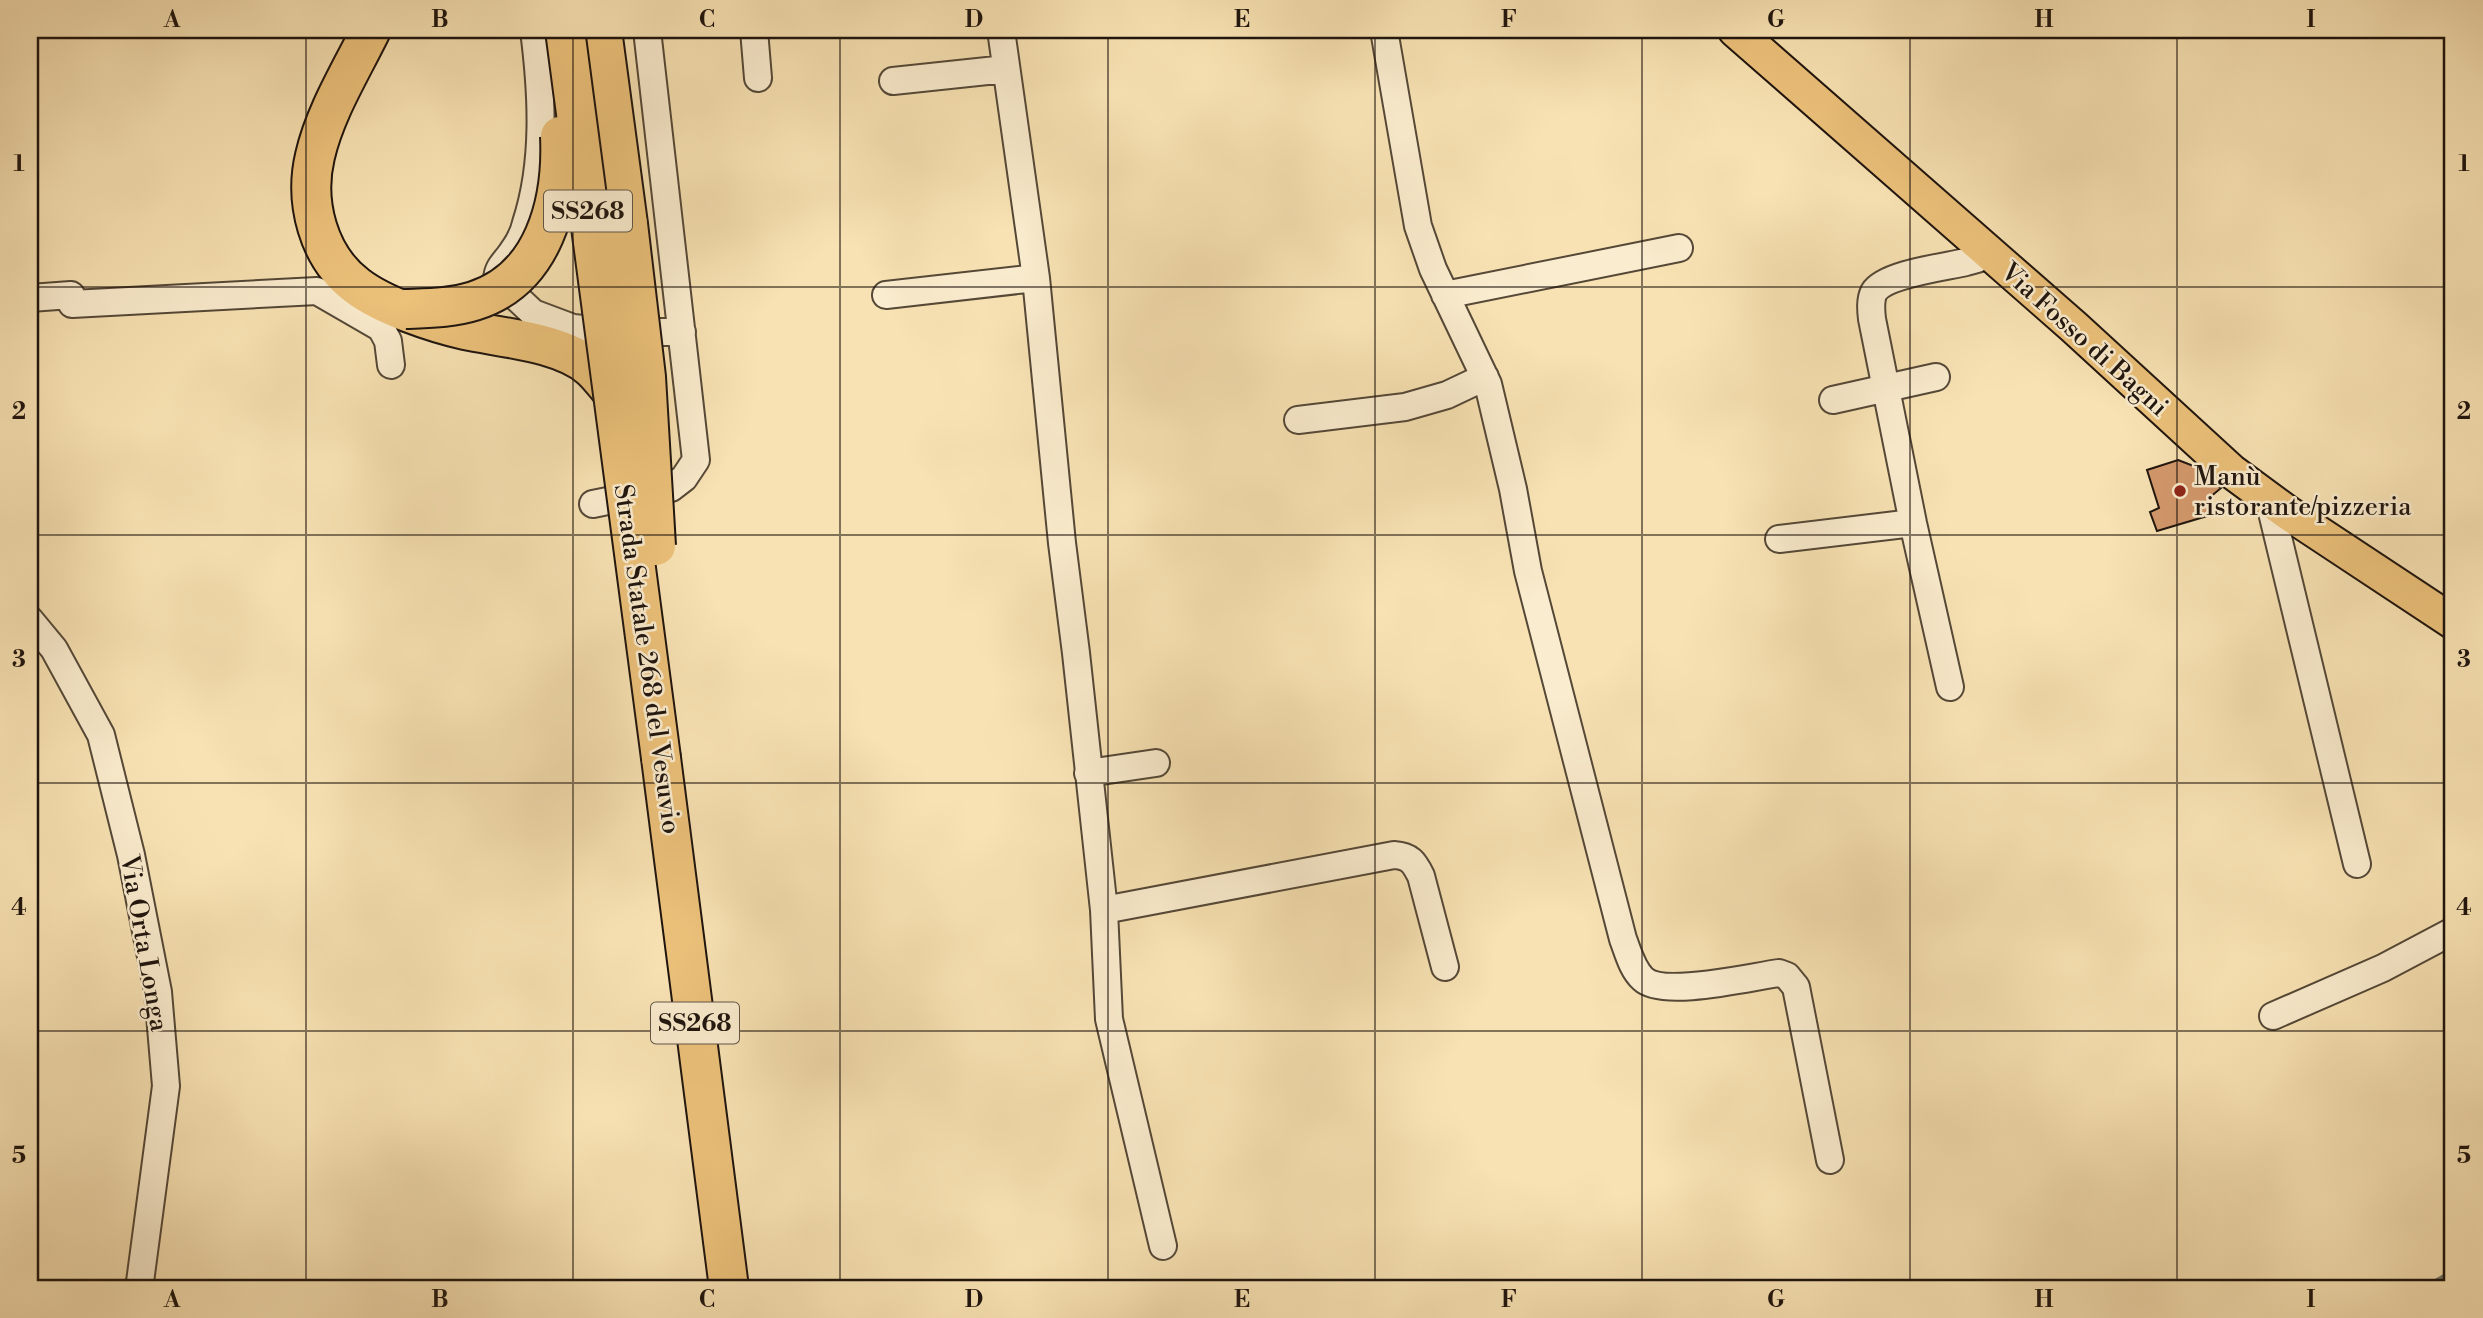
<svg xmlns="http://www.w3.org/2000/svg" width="2483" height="1318" font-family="'Libre Bodoni',serif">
<rect width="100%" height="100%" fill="#f8e2b3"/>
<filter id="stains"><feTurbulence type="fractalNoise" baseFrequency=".00286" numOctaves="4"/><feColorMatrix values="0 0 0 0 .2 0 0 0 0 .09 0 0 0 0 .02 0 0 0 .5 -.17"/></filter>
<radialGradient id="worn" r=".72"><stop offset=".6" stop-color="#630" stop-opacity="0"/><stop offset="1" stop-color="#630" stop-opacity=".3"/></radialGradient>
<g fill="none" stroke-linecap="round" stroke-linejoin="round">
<path stroke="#6a7a6e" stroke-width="6" d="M2425 1288 2453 1272"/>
</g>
<path fill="#d4996c" stroke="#1e140e" stroke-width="2" d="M2178 460 2199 468 2221 488 2209 498 2214 514 2157 531 2150 512 2159 508 2147 470Z"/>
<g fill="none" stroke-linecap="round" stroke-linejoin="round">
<g stroke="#544837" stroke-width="30">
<path id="minor" d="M534 30C542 93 546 162 526 223 524 232 518 244 512 252 505 263 498 266 497 279L533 313 573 328 618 332H682
M754 30 758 78
M1001 30 1036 278 1062 543 1076 653 1104 910 1109 1019 1163 1246
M1384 30 1418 226 1433 269 1488 384 1513 489 1528 571 1623 939C1628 952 1632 969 1643 979 1663 998 1750 977 1779 973L1787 976 1796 987 1830 1160
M893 81 1006 69
M886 295 1036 278
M1445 295 1679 248
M30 298 71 295 72 304 317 291 381 328 388 341 391 365
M1833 400 1936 377
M1298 420 1405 407 1447 395 1485 377
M2269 500 2357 864
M593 504 671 488 684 478 696 460 647 30
M1779 539 1913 523
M30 620 54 649 101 735 131 855 158 992 166 1086 140 1282 137 1288
M1950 687 1913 523 1872 319C1871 310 1870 300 1874 292 1885 274 1945 267 1966 262L1977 259 1988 251
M1088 773 1156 763
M1104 910 1394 855C1410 856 1414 862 1421 876L1445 967
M2273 1016 2383 968 2453 931"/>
</g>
<g stroke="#1e140e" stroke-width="37">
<path id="major" d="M1735 30 2074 327 2231 471 2288 513 2453 622"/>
</g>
<g stroke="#1e140e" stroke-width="42">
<path id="highway" d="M371 30C351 71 325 112 315 156 304 202 318 257 357 286 383 306 434 323 465 330 503 338 562 342 591 368 599 375 606 385 613 393
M602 30 628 224
M661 758 729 1288"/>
</g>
<use href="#minor" stroke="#faecce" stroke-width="26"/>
<use href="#major" stroke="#ecc17a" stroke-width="33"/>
<use href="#highway" stroke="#ecc17a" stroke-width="38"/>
<g stroke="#1e140e" stroke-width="42" stroke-linecap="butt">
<path id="highway-bridge" d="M565 30 661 758
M628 224 646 377 656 546
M405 309C428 308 452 308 474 301 544 279 563 202 560 136"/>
</g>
<use href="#highway-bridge" stroke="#ecc17a" stroke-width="38"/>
</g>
<path fill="none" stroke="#1e140e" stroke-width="2" stroke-opacity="0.55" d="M306 30V1288M573 30V1288M840 30V1288M1108 30V1288M1375 30V1288M1642 30V1288M1910 30V1288M2177 30V1288M30 287H2453M30 535H2453M30 783H2453M30 1031H2453"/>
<circle fill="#8f2418" stroke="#faecce" stroke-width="2.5" cx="2180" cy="491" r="7"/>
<g text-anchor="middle" stroke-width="5" stroke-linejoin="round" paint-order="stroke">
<g fill="#faecce" stroke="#605548" stroke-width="2">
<rect x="544" y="190.5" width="88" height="41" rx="5"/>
<rect x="651" y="1002.5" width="88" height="41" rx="5"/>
</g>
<g font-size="24" font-weight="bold" fill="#1e140e">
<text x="588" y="219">SS268</text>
<text x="695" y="1031">SS268</text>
</g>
<g font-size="26" fill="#1e140e" stroke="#faecce">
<text transform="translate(2085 339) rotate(42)" y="9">Via Fosso di Bagni</text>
<text transform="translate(648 659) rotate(82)" y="9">Strada Statale 268 del Vesuvio</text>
<text transform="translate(145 943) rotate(80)" y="9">Via Orta Longa</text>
</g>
<g font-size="26" fill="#1e140e" stroke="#faecce" text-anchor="start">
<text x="2194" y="485">Manù<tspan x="2194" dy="30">ristorante/pizzeria</tspan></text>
</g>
</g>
<rect width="2483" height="1318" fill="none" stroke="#f8e2b3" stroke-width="77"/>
<rect x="38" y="38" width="2406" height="1242" fill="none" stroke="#1e140e" stroke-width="2.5"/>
<g font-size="23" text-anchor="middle" font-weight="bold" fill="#1e140e">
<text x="172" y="27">A</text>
<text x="440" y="27">B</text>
<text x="707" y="27">C</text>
<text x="974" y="27">D</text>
<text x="1242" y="27">E</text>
<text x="1509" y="27">F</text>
<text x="1776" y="27">G</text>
<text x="2044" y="27">H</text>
<text x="2311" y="27">I</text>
<text x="19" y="171">1</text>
<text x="2464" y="171">1</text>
<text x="19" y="419">2</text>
<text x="2464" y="419">2</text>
<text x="19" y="667">3</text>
<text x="2464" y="667">3</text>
<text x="19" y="915">4</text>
<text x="2464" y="915">4</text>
<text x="19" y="1163">5</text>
<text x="2464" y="1163">5</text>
<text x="172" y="1307">A</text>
<text x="440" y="1307">B</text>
<text x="707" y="1307">C</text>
<text x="974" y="1307">D</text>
<text x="1242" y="1307">E</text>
<text x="1509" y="1307">F</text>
<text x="1776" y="1307">G</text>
<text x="2044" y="1307">H</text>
<text x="2311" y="1307">I</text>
</g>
<rect width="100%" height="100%" filter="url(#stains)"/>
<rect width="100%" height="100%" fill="url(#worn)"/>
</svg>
